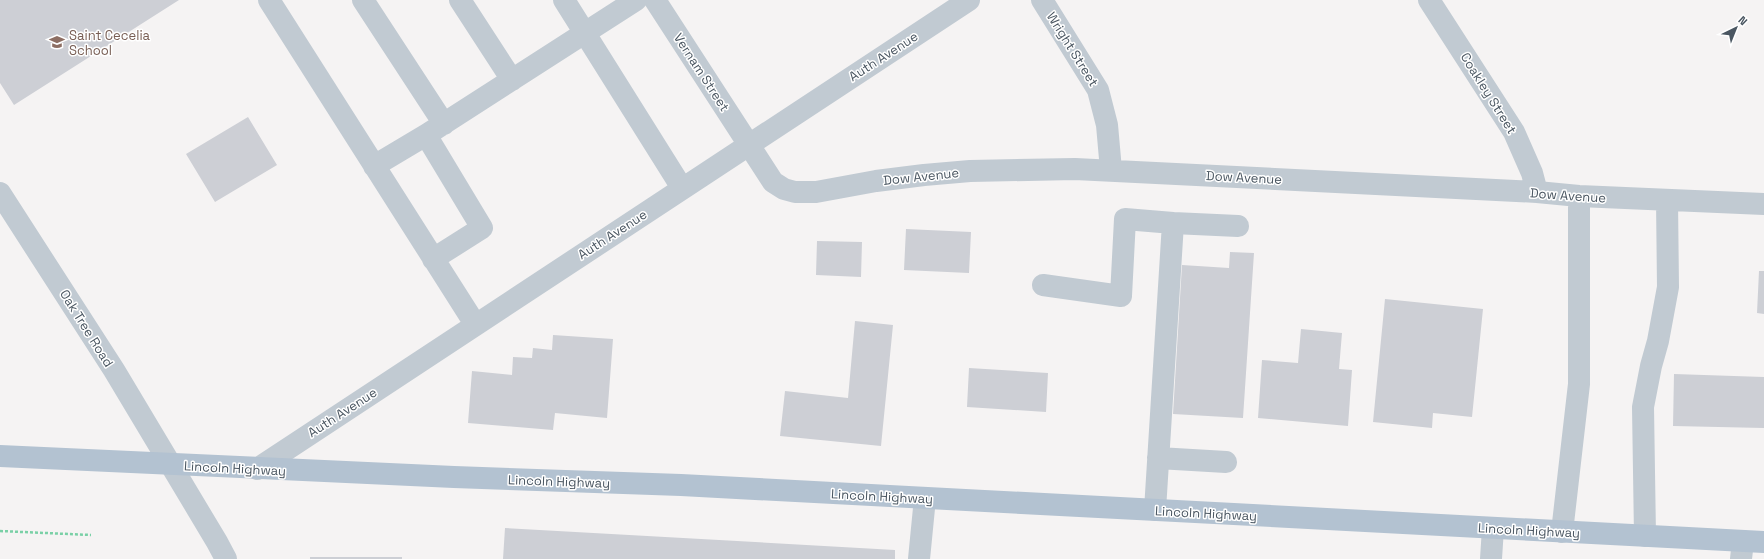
<svg xmlns="http://www.w3.org/2000/svg" width="1764" height="559" font-family="'Space Grotesk',sans-serif">
<rect width="100%" height="100%" fill="#f5f3f3"/>
<path fill="#cdcfd5" d="M0 0H179L14 105 0 83Z
M248 117 277 165 215 202 186 154Z
M906 229 971 232 969 273 904 270Z
M817 241 862 242 861 277 816 275Z
M1230 252 1254 253 1243 418 1173 414 1182 265 1229 268Z
M1759 271H1764V314L1757 313Z
M1385 299 1483 309 1472 417 1433 413 1432 428 1373 422Z
M855 321 893 325 881 446 780 436 785 391 848 398Z
M1301 329 1342 333 1339 369 1352 370 1348 426 1258 418 1262 360 1298 363Z
M553 335 613 339 607 418 555 413 553 430 468 423 472 371 512 375 513 357 532 358 533 348 552 350Z
M969 368 1048 373 1046 412 967 407Z
M1674 374 1764 377V428L1673 426Z
M505 528 895 550V559H503Z
M310 557H402V559H310Z"/>
<g fill="none" stroke-linecap="round" stroke-linejoin="round">
<path stroke="#7ad0a6" stroke-width="2.5" stroke-dasharray="3 2" stroke-linecap="butt" d="M0 531 91 535"/>
<path stroke="#c1cad2" stroke-width="22" d="M269 0 475 324
M363 0 444 124
M460 0 512 80
M564 0 682 188
M655 0 773 182 784 189 795 192H816L876 181 924 175 970 171 1075 169 1537 192 1579 196 1764 204
M1042 0 1098 90 1107 125 1111 170
M1429 0 1514 132 1532 173 1537 192
M374 166 426 135
M0 193 114 370 217 542 226 559
M433 259 482 228 426 135 636 0
M1043 285 1121 296 1125 219 1173 223
M1158 458 1226 462
M257 469 969 0
M1155 510 1173 223 1238 226
M1562 532 1579 384V196
M1645 536 1643 407 1651 366 1658 341 1668 287 1667 200
M919 559 925 498
M1491 559 1493 528
M1741 559 1743 541"/>
<path stroke="#b3c2d1" stroke-width="22" d="M0 456 454 477 681 485 1764 542"/>
</g>
<defs>
<g id="school-bare" transform="scale(1.2)"><path d="M0-5L7-2L0 1L-7-2ZM-4 1L0 2.5L4 1V4Q0 6-4 4Z" fill="#8d6e63" stroke="#fff" stroke-width="2.5" paint-order="stroke"/></g>
</defs>
<g fill-rule="evenodd">
<use href="#school-bare" x="57" y="42"/>
</g>
<g text-anchor="middle" stroke-width="3" stroke-linejoin="round" paint-order="stroke">
<g font-size="13" fill="#785e54" stroke="#fff" text-anchor="start">
<text x="69" y="40">Saint Cecelia<tspan x="69" dy="15">School</tspan></text>
</g>
<g font-size="13" fill="#4a5661" stroke="#fff">
<text transform="translate(1073 49) rotate(58)" y="5">Wright Street</text>
<text transform="translate(883 56) rotate(-33)" y="5">Auth Avenue</text>
<text transform="translate(702 72) rotate(57)" y="5">Vernam Street</text>
<text transform="translate(1489 93) rotate(58)" y="5">Coakley Street</text>
<text transform="translate(921 176) rotate(-6)" y="5">Dow Avenue</text>
<text transform="translate(1244 177) rotate(3)" y="5">Dow Avenue</text>
<text transform="translate(1568 195) rotate(4)" y="5">Dow Avenue</text>
<text transform="translate(612 234) rotate(-33)" y="5">Auth Avenue</text>
<text transform="translate(87 328) rotate(58)" y="5">Oak Tree Road</text>
<text transform="translate(342 412) rotate(-33)" y="5">Auth Avenue</text>
<text transform="translate(235 468) rotate(3)" y="5">Lincoln Highway</text>
<text transform="translate(559 481) rotate(2)" y="5">Lincoln Highway</text>
<text transform="translate(882 496) rotate(3)" y="5">Lincoln Highway</text>
<text transform="translate(1206 513) rotate(3)" y="5">Lincoln Highway</text>
<text transform="translate(1529 530) rotate(3)" y="5">Lincoln Highway</text>
</g>
</g>
<g transform="translate(1736 28) rotate(43)" stroke="#ffffff" stroke-width="3" paint-order="stroke">
<path d="M0-3L7 15L0 10L-7 15Z" fill="#4a5661"/>
<text y="-6" font-size="11" font-weight="bold" text-anchor="middle" fill="#4a5661">N</text>
</g>
</svg>
